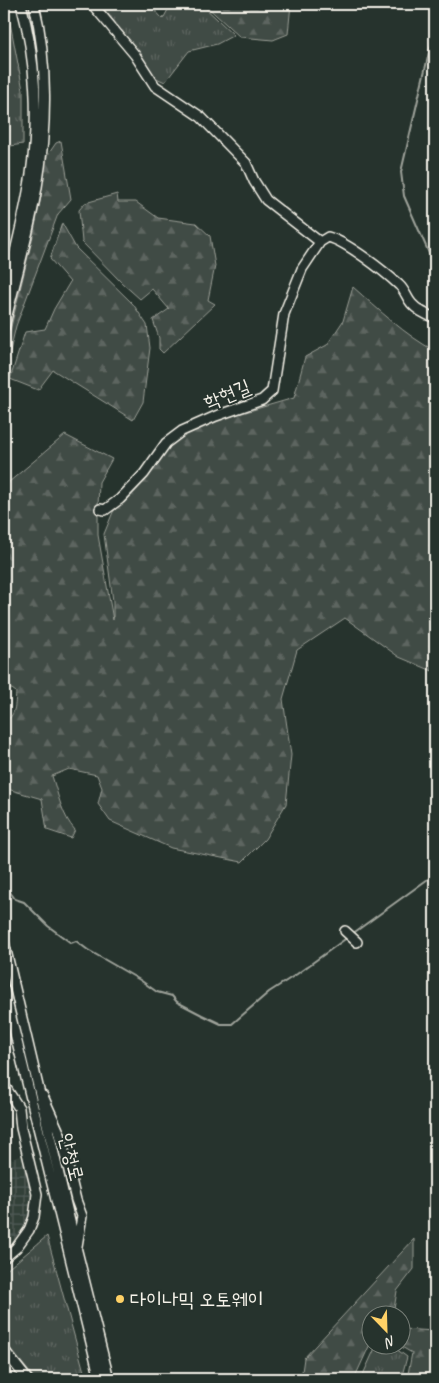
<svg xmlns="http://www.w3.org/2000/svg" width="439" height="1383" font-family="Caveat,'Poor Story',sans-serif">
<defs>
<pattern id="industrial-grid" width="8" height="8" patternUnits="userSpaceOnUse" patternTransform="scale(1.25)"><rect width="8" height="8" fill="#333f39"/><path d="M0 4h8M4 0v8" fill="none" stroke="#515b56"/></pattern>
<pattern id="grass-tufts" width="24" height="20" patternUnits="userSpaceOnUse" patternTransform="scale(1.25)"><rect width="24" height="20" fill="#414b45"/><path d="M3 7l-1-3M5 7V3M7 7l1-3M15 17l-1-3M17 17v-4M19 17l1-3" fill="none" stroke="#5d6560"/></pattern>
<pattern id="forest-firs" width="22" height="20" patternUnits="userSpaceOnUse" patternTransform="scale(1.25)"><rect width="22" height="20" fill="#414b45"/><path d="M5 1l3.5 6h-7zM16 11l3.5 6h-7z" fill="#5d6560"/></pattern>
</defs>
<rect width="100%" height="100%" fill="#26332d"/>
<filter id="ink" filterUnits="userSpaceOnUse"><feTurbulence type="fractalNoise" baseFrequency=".02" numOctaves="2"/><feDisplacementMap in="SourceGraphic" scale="10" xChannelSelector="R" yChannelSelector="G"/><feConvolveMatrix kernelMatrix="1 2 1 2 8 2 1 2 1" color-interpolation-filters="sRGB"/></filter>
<g filter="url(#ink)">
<path fill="url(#industrial-grid)" d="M23 1155 35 1195 27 1230 4 1256V1162Z"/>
<path fill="url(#grass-tufts)" stroke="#9a9e96" d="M100 4H149L163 19 171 4H201L234 35 217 44 189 51 165 82 154 77 140 54Z
M7 7 23 90V144L4 147V9Z
M47 1236 86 1379H35L4 1341V1272Z
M376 1346H392L407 1357 401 1379H361Z"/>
<path fill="url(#forest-firs)" stroke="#9a9e96" d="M204 4H291L288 34 273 40 240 37Z
M61 141 71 199 58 214 16 326 4 376V356L33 236 41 197 45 159 56 143Z
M117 194 118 202H136L158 218 196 223 210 236 215 266 208 300 215 304 163 353 159 349V338L153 320 169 309 152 289 140 299 122 283 82 242 79 210 85 203Z
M62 223 76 248 133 304 147 325 150 348 143 402 133 420 53 370 38 390 10 379 25 332 45 329 54 309 70 282 50 259Z
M353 287C379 310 405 335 435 351V672L399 657 345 618 297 650 283 699 291 755 286 804 265 839 242 862 171 848 110 821 98 804 102 788 97 775 69 769 52 776C58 794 62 816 75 830L71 838 47 830 42 799 4 788V722C16 716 15 705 16 692L12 689 4 690V484L9 482 65 435 112 459 99 482 98 507V535L113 620V601L104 534 113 512 146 477 168 445 183 434 218 420 294 398 305 357 327 345 343 321Z
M414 1239V1269L397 1291 393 1315 372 1316 371 1342 354 1379H301L304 1358Z
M402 1329 435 1331V1379H407L412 1353 400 1346Z"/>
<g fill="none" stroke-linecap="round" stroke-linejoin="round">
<path stroke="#9fa39b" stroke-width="2" d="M435 27 401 172 404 196 435 267
M7 888 15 899 24 902 48 926 71 943 76 941 88 950 140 980 157 992 172 996 177 1002 202 1015 221 1024H232L269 992 297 974 348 937
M352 934 435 874"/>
<g stroke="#f4f1e8" stroke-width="12">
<path id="minor" d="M92 4 135 55 155 86 201 117 246 163 254 181 266 200 320 242 328 237C347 242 384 271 399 285 405 290 407 299 412 304 418 311 427 315 435 318
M4 296C14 256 25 215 31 174 39 118 36 58 21 4
M4 328C15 281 29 234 37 187 47 129 48 60 34 4
M100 509 105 510 120 499 144 474 166 443 182 431 216 416 262 400 272 391 284 314 302 269 320 242
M345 931 357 942
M4 942 77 1251 109 1379
M4 989 100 1379
M4 1085 19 1108 21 1128 37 1194 34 1217 29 1230 16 1248 4 1258
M43 1096 60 1134 76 1200 82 1216 77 1246
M4 1350 27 1379"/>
</g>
<use href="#minor" stroke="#26332d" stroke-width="9"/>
</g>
</g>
<circle fill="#ffd166" stroke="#26332d" stroke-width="2" cx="120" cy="1299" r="5"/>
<g text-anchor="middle" stroke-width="4" stroke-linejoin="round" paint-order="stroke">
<g font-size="20" fill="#f4f1e8" stroke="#26332d">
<text transform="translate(227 394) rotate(-22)" y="7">학현길</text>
<text transform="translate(72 1157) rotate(76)" y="7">안청로</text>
</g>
<g font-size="20" fill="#f4f1e8" stroke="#26332d" text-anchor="start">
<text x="130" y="1306">다이나믹 오토웨이</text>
</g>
</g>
<rect width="439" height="1383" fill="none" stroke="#26332d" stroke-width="20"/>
<rect x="10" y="10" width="419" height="1363" fill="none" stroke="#f4f1e8" stroke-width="2" filter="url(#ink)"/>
<g transform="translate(386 1330) rotate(157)"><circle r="24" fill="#26332d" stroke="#787f78"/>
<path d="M0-4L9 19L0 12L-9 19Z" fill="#ffd166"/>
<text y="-8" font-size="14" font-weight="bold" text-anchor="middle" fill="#f4f1e8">N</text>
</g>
</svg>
